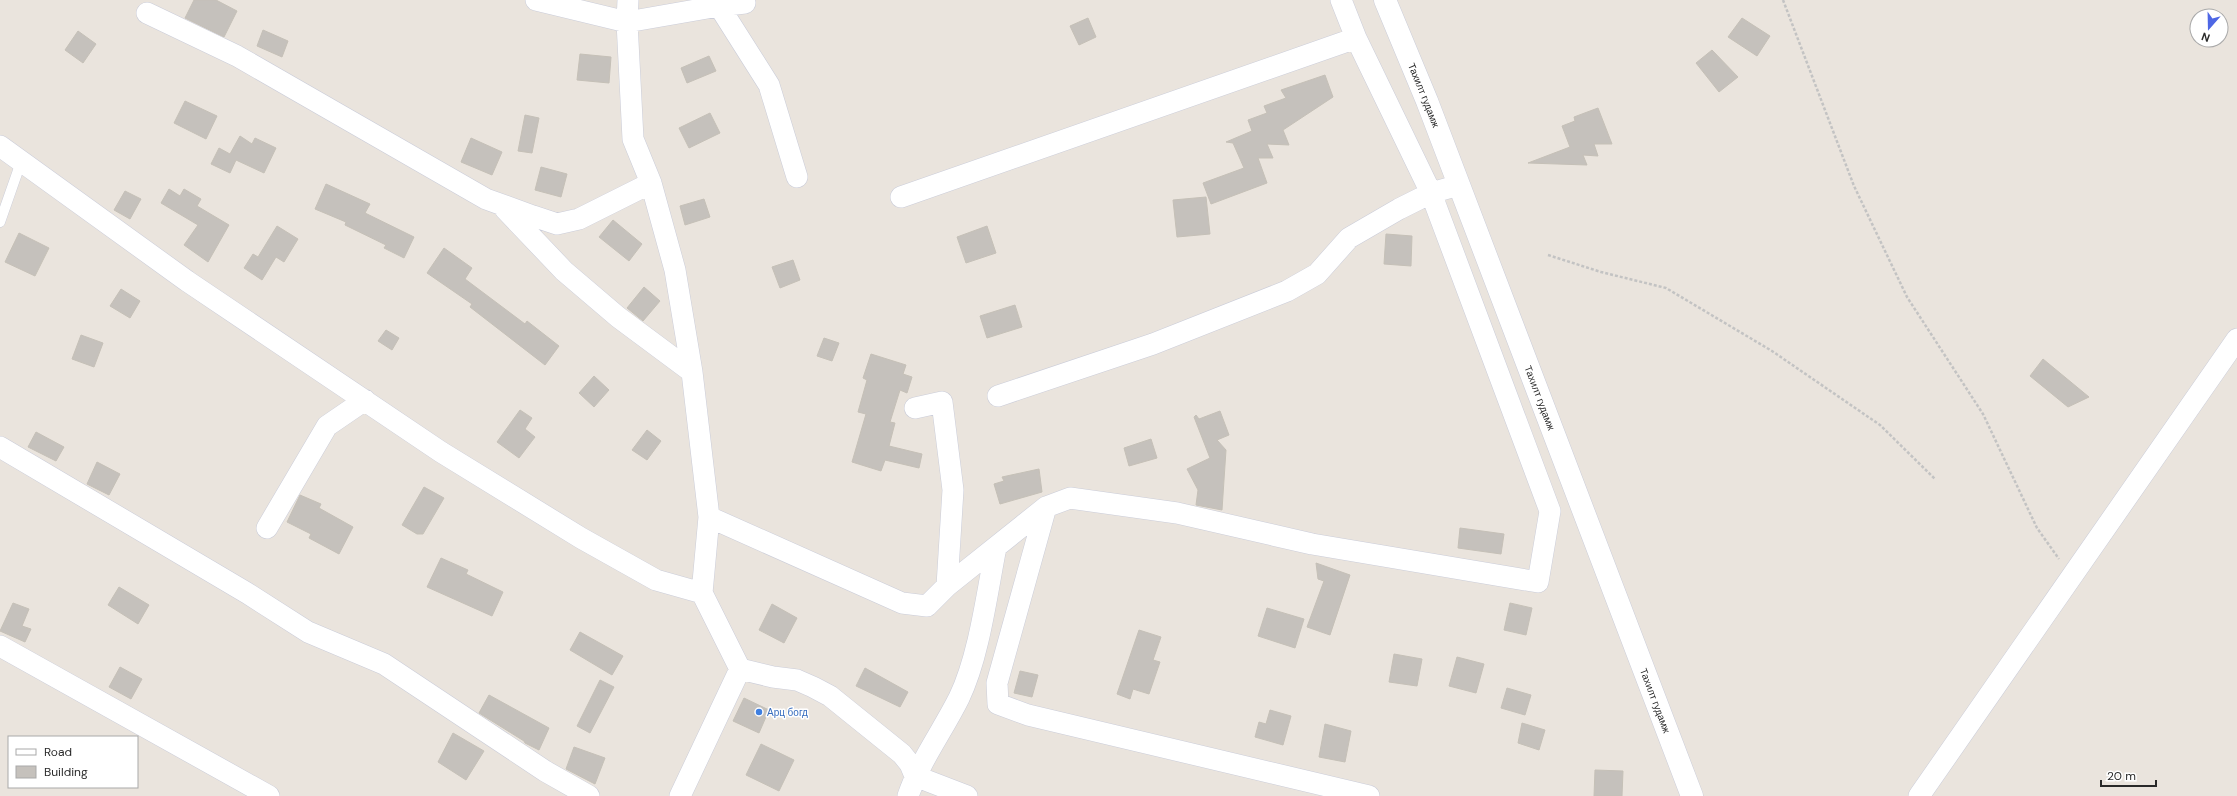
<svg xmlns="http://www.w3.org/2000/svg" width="2237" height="796" font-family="'DM Sans',sans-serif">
<rect width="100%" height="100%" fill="#eae4dd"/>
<path fill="#c5c1bc" stroke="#c5c0b7" d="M194 0H216L237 11 224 37 185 18Z
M1088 18 1096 37 1079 45 1070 26Z
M1742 18 1770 36 1757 56 1728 37Z
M263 30 288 41 282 57 257 46Z
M78 31 96 44 83 63 65 50Z
M1712 50 1738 77 1719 92 1696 63Z
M580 54 611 57 609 83 577 80Z
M709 56 716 71 687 83 681 68Z
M1325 75 1333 97 1283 130 1289 145 1267 144 1273 158H1258L1267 183 1211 204 1203 183 1244 168 1233 143 1226 142 1252 131 1248 120 1267 113 1264 106 1286 98 1281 90Z
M185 101 217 116 206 139 174 123Z
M1598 108 1612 144H1594L1598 156 1583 155 1587 165 1528 163 1570 147 1562 126 1575 121 1574 117Z
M710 113 720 133 689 148 679 128Z
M525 115 539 118 532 153 518 151Z
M240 136 252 144 255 138 276 148 264 173 236 160 230 173 211 164 219 148 230 154Z
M471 138 502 152 492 175 461 162Z
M541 167 567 174 561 197 535 190Z
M326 184 370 204 365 213 414 237 404 258 384 248 386 245 345 225 346 222 315 209Z
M169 189 180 196 184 189 201 199 197 206 229 225 208 262 184 245 198 225 161 203Z
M125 191 141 199 130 219 114 210Z
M1206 197 1210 234 1177 237 1173 200Z
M704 199 710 217 685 225 680 206Z
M613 220 642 244 629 261 599 237Z
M277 226 298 239 284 262 276 257 262 280 244 268 253 254 258 257Z
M987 226 996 253 966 263 957 237Z
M19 233 49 248 35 276 5 262Z
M1386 234 1412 236 1411 266 1384 264Z
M444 248 472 268 465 279 525 324 527 321 559 346 545 365 470 307 472 304 427 273Z
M793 260 800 280 780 288 772 267Z
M644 287 660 301 643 321 627 308Z
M121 289 140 301 130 318 110 306Z
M1015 305 1022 327 987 338 980 316Z
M386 330 399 338 392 350 378 341Z
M81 335 103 343 94 367 72 359Z
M824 338 839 343 832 361 817 356Z
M871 354 906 365 903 374 912 377 907 393 900 390 890 422 895 423 889 446 922 454 919 468 885 460 881 471 852 462 866 414 858 412 867 380 863 378Z
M2043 359 2089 397 2068 407 2030 376Z
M594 376 609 390 594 407 579 393Z
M520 410 532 418 525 429 535 437 519 458 497 442Z
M1220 411 1229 435 1217 440 1226 450 1222 510 1196 505 1198 490 1187 469 1210 458 1194 417 1196 415 1199 419Z
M647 430 661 441 647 460 632 450Z
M36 432 64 447 56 461 28 447Z
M1151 439 1157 458 1129 466 1124 448Z
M97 462 120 474 109 495 87 484Z
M1039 469 1042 492 1000 504 994 484 1004 481 1002 477Z
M424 487 444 498 423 534H417L402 525Z
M300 495 321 504 319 508 353 527 339 554 309 538 311 534 287 522Z
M1460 528 1504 534 1501 554 1458 548Z
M441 558 468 570 466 574 503 592 492 616 427 587Z
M1316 563 1350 575 1330 635 1307 627 1324 581 1318 579Z
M119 587 149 605 138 624 108 605Z
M13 603 29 609 22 626 31 629 25 642 0 631Z
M1510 603 1532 608 1526 635 1504 630Z
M772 604 797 618 784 643 759 630Z
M1267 608 1304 619 1295 648 1258 636Z
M1139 630 1161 637 1153 660 1160 662 1149 694 1133 689 1130 699 1117 694Z
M580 632 623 656 612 675 570 650Z
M1394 654 1422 659 1417 686 1389 682Z
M1457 657 1484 664 1476 693 1449 686Z
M120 667 142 679 131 699 109 687Z
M865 668 908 692 900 707 856 686Z
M1020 671 1038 675 1032 697 1014 693Z
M600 680 614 687 590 733 577 726Z
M1507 688 1531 695 1525 715 1501 708Z
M489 695 549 728 539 750 525 743 524 741 479 713Z
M744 698 769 710 759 733 733 721Z
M1270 710 1291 716 1283 745 1255 737 1259 722 1266 724Z
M1522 723 1545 730 1539 750 1518 743Z
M1325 724 1351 731 1345 762 1319 757Z
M453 733 484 751 466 780 438 762Z
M761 744 794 760 779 791 746 775Z
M574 747 605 758 595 784 566 769Z
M1595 770 1623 771 1622 796H1594Z"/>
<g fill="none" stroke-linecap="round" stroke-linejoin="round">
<g stroke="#cbcdd9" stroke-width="11">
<path id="lane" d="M0 222 21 162"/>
</g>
<g stroke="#cbcdd9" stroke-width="22">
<path id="street" d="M536 0 627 22 719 6 769 85 797 177
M628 0 627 22 633 139 651 183 675 270 692 372 709 517 702 593 740 669 680 796
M1341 0 1356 38
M719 6 745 3
M147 13 237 56 486 199 533 216 557 224 579 219 651 183
M0 146 187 281 441 452 581 538 656 580 702 593
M505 209 564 271 618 317 692 372
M998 396 1153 344 1287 291 1317 274 1349 238 1399 209 1431 193 1459 185
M915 408 942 402 953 490 947 586
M0 447 247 593 308 632 384 664 545 771 589 796
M1046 507 997 683 998 704 1028 715 1369 796
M709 517 902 603 927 606 947 586 1046 507 1070 498 1177 513 1312 544 1538 582 1550 511 1431 193 1356 38 901 197
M267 528 327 426 365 400
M0 646 269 796
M740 669 773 677 797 680 813 687 830 696 902 754 910 764 915 776 967 796
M908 796C920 761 942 732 959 698 979 657 987 593 996 547
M1919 796 2237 339"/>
</g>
<g stroke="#cbcdd9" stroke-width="23">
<g id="secondary">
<path id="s1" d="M1385 0 1427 101 1692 796"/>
</g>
</g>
<path stroke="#c3c3c3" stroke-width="2.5" stroke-dasharray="3 2" stroke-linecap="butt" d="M1783 0 1854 186 1907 297 1983 414 2037 528 2059 559
M1548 255 1601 272 1666 288 1772 351 1880 425 1935 479"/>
<use href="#lane" stroke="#fff" stroke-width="10"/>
<use href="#street" stroke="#fff" stroke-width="21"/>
<use href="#secondary" stroke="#fff" stroke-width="22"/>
</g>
<circle fill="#3f7fe0" stroke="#fff" stroke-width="1.5" cx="759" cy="712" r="4"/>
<g text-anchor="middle" stroke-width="3" stroke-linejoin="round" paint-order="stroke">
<g font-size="10" fill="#292929" stroke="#fff">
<text dy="4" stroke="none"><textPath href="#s1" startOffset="103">Тахилт гудамж</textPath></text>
<text dy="4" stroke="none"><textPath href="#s1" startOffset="427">Тахилт гудамж</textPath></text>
<text dy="4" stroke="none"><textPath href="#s1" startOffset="751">Тахилт гудамж</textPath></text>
</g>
<g font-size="10" fill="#366cbe" stroke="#fff" text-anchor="start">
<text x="767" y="716">Арц богд</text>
</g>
</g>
<rect x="8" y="736" width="130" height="52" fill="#ffffff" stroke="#a9a9a9"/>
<rect x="16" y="749" width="20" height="6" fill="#ffffff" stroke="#a9a9a9"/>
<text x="44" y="756" font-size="12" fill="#292929">Road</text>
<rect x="16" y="766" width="20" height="12" fill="#c5c1bc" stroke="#a9a9a9"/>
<text x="44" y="776" font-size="12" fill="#292929">Building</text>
<g transform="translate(2209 28) rotate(200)"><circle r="19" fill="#ffffff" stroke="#a9a9a9"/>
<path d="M0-3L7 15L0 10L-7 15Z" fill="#4e67e5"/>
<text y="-6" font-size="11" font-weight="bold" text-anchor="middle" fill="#292929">N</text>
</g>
<path d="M2101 780v6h55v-6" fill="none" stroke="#292929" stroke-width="2"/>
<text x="2107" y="780" font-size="12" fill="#292929" stroke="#ffffff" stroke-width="3" paint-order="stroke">20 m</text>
</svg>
